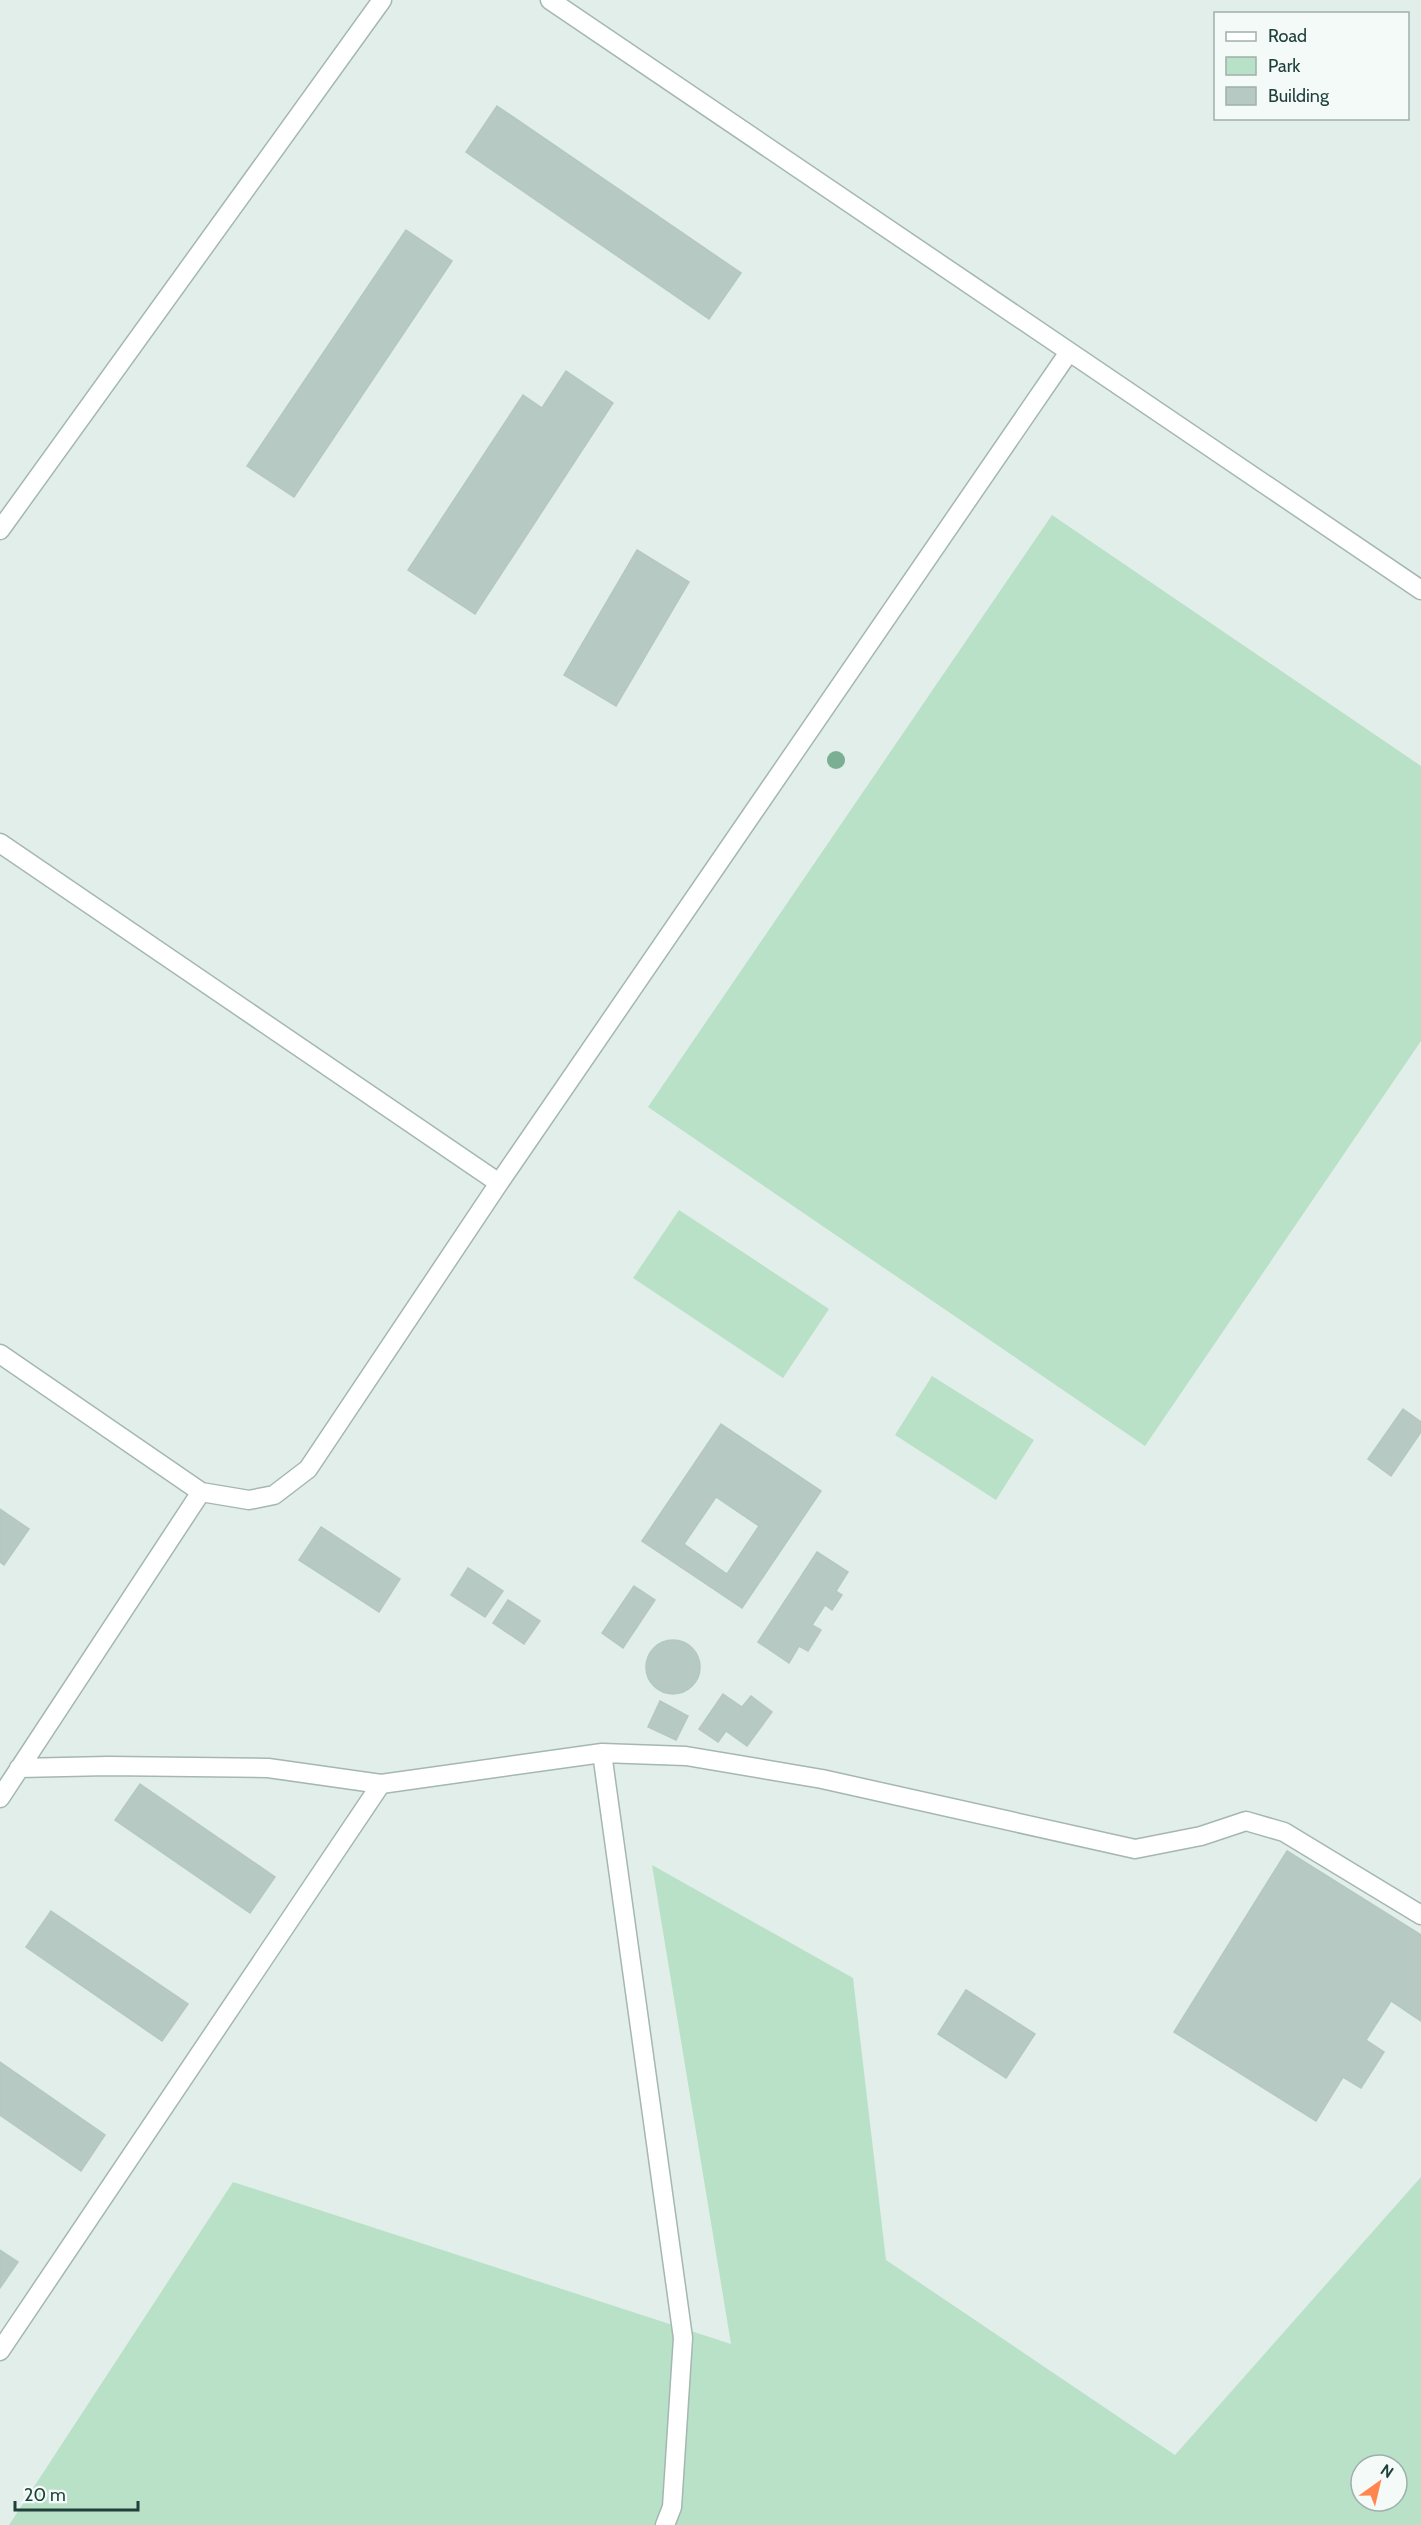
<svg xmlns="http://www.w3.org/2000/svg" width="1421" height="2525" font-family="Cabin,sans-serif">
<rect width="100%" height="100%" fill="#e2eeea"/>
<path fill="#b9e1c7" fill-rule="evenodd" d="M1052 515 1421 766V1041L1145 1446 648 1107Z
M679 1210 829 1309 783 1378 633 1278Z
M932 1376 1034 1440 996 1500 895 1435Z
M652 1865 853 1978 886 2260 1175 2455 1421 2177V2525H9L233 2182 731 2344ZM1361 2465H1397V2501H1361Z"/>
<path fill="#b7c9c3" stroke="#b4c8c1" stroke-width="1.5" fill-rule="evenodd" d="M497 106 741 273 709 319 466 152Z
M406 230 452 261 294 497 247 466Z
M566 371 613 403 475 614 408 570 523 395 542 408Z
M637 550 689 582 616 706 564 675Z
M1403 1409 1421 1422V1432L1391 1476 1368 1459Z
M721 1424 821 1491 742 1608 642 1541ZM716 1497 759 1526 727 1574 684 1544Z
M0 1509 29 1529 4 1565 0 1562Z
M321 1527 400 1579 379 1612 299 1560Z
M817 1552 848 1572 836 1591 842 1595 832 1610 825 1605 812 1625 821 1630 808 1651 799 1646 789 1663 758 1642Z
M468 1568 503 1591 485 1617 451 1595Z
M634 1586 655 1600 623 1648 602 1633Z
M508 1600 540 1621 524 1644 493 1623Z
M646 1667a27 27 0 1 1 54 0a27 27 0 1 1-54 0Z
M723 1694 742 1707 751 1696 772 1712 747 1746 726 1731 718 1742 699 1729Z
M660 1701 688 1716 676 1740 648 1727Z
M140 1784 275 1877 250 1913 115 1820Z
M1287 1851 1421 1935V2021L1391 2001 1366 2040 1384 2052 1361 2088 1343 2077 1316 2121 1174 2032Z
M51 1911 188 2004 162 2041 26 1947Z
M966 1990 1035 2034 1006 2078 938 2034Z
M0 2062 105 2135 81 2171 0 2115Z
M0 2250 18 2262 0 2288Z"/>
<g fill="none" stroke-linecap="round" stroke-linejoin="round">
<g stroke="#a4b7b2" stroke-width="21">
<path id="minor" d="M550 0 1421 590
M0 530 382 0
M0 843 499 1183 1069 352
M0 1354 201 1492 249 1500 274 1495 308 1469 499 1183
M602 1753 683 2338 672 2507 665 2525
M19 1768 108 1766 268 1768 381 1784 602 1753 686 1756 822 1779 1135 1849 1201 1836 1246 1821 1284 1832 1421 1915
M0 1798 201 1492
M0 2351 381 1784"/>
</g>
<use href="#minor" stroke="#fff" stroke-width="18"/>
</g>
<circle fill="#7baf94" cx="836" cy="760" r="9"/>
<rect x="1214" y="12" width="195" height="108" fill="#f3faf7" stroke="#9fb0ac" stroke-width="1.5"/>
<rect x="1226" y="32" width="30" height="9" fill="#ffffff" stroke="#9fb0ac" stroke-width="1.5"/>
<text x="1268" y="42" font-size="18" fill="#20413b">Road</text>
<rect x="1226" y="57" width="30" height="18" fill="#b9e1c7" stroke="#9fb0ac" stroke-width="1.5"/>
<text x="1268" y="72" font-size="18" fill="#20413b">Park</text>
<rect x="1226" y="87" width="30" height="18" fill="#b7c9c3" stroke="#9fb0ac" stroke-width="1.5"/>
<text x="1268" y="102" font-size="18" fill="#20413b">Building</text>
<g transform="translate(1379 2483) rotate(34)"><circle r="28" fill="#f3faf7" stroke="#9fb0ac" stroke-width="1.5"/>
<path d="M0-4.5L10 22L0 15L-10 22Z" fill="#ff874f"/>
<text y="-9" font-size="16" font-weight="bold" text-anchor="middle" fill="#20413b">N</text>
</g>
<path d="M15 2501v9h123v-9" fill="none" stroke="#20413b" stroke-width="3"/>
<text x="24" y="2501" font-size="18" fill="#20413b" stroke="#f3faf7" stroke-width="4.5" paint-order="stroke">20 m</text>
</svg>
